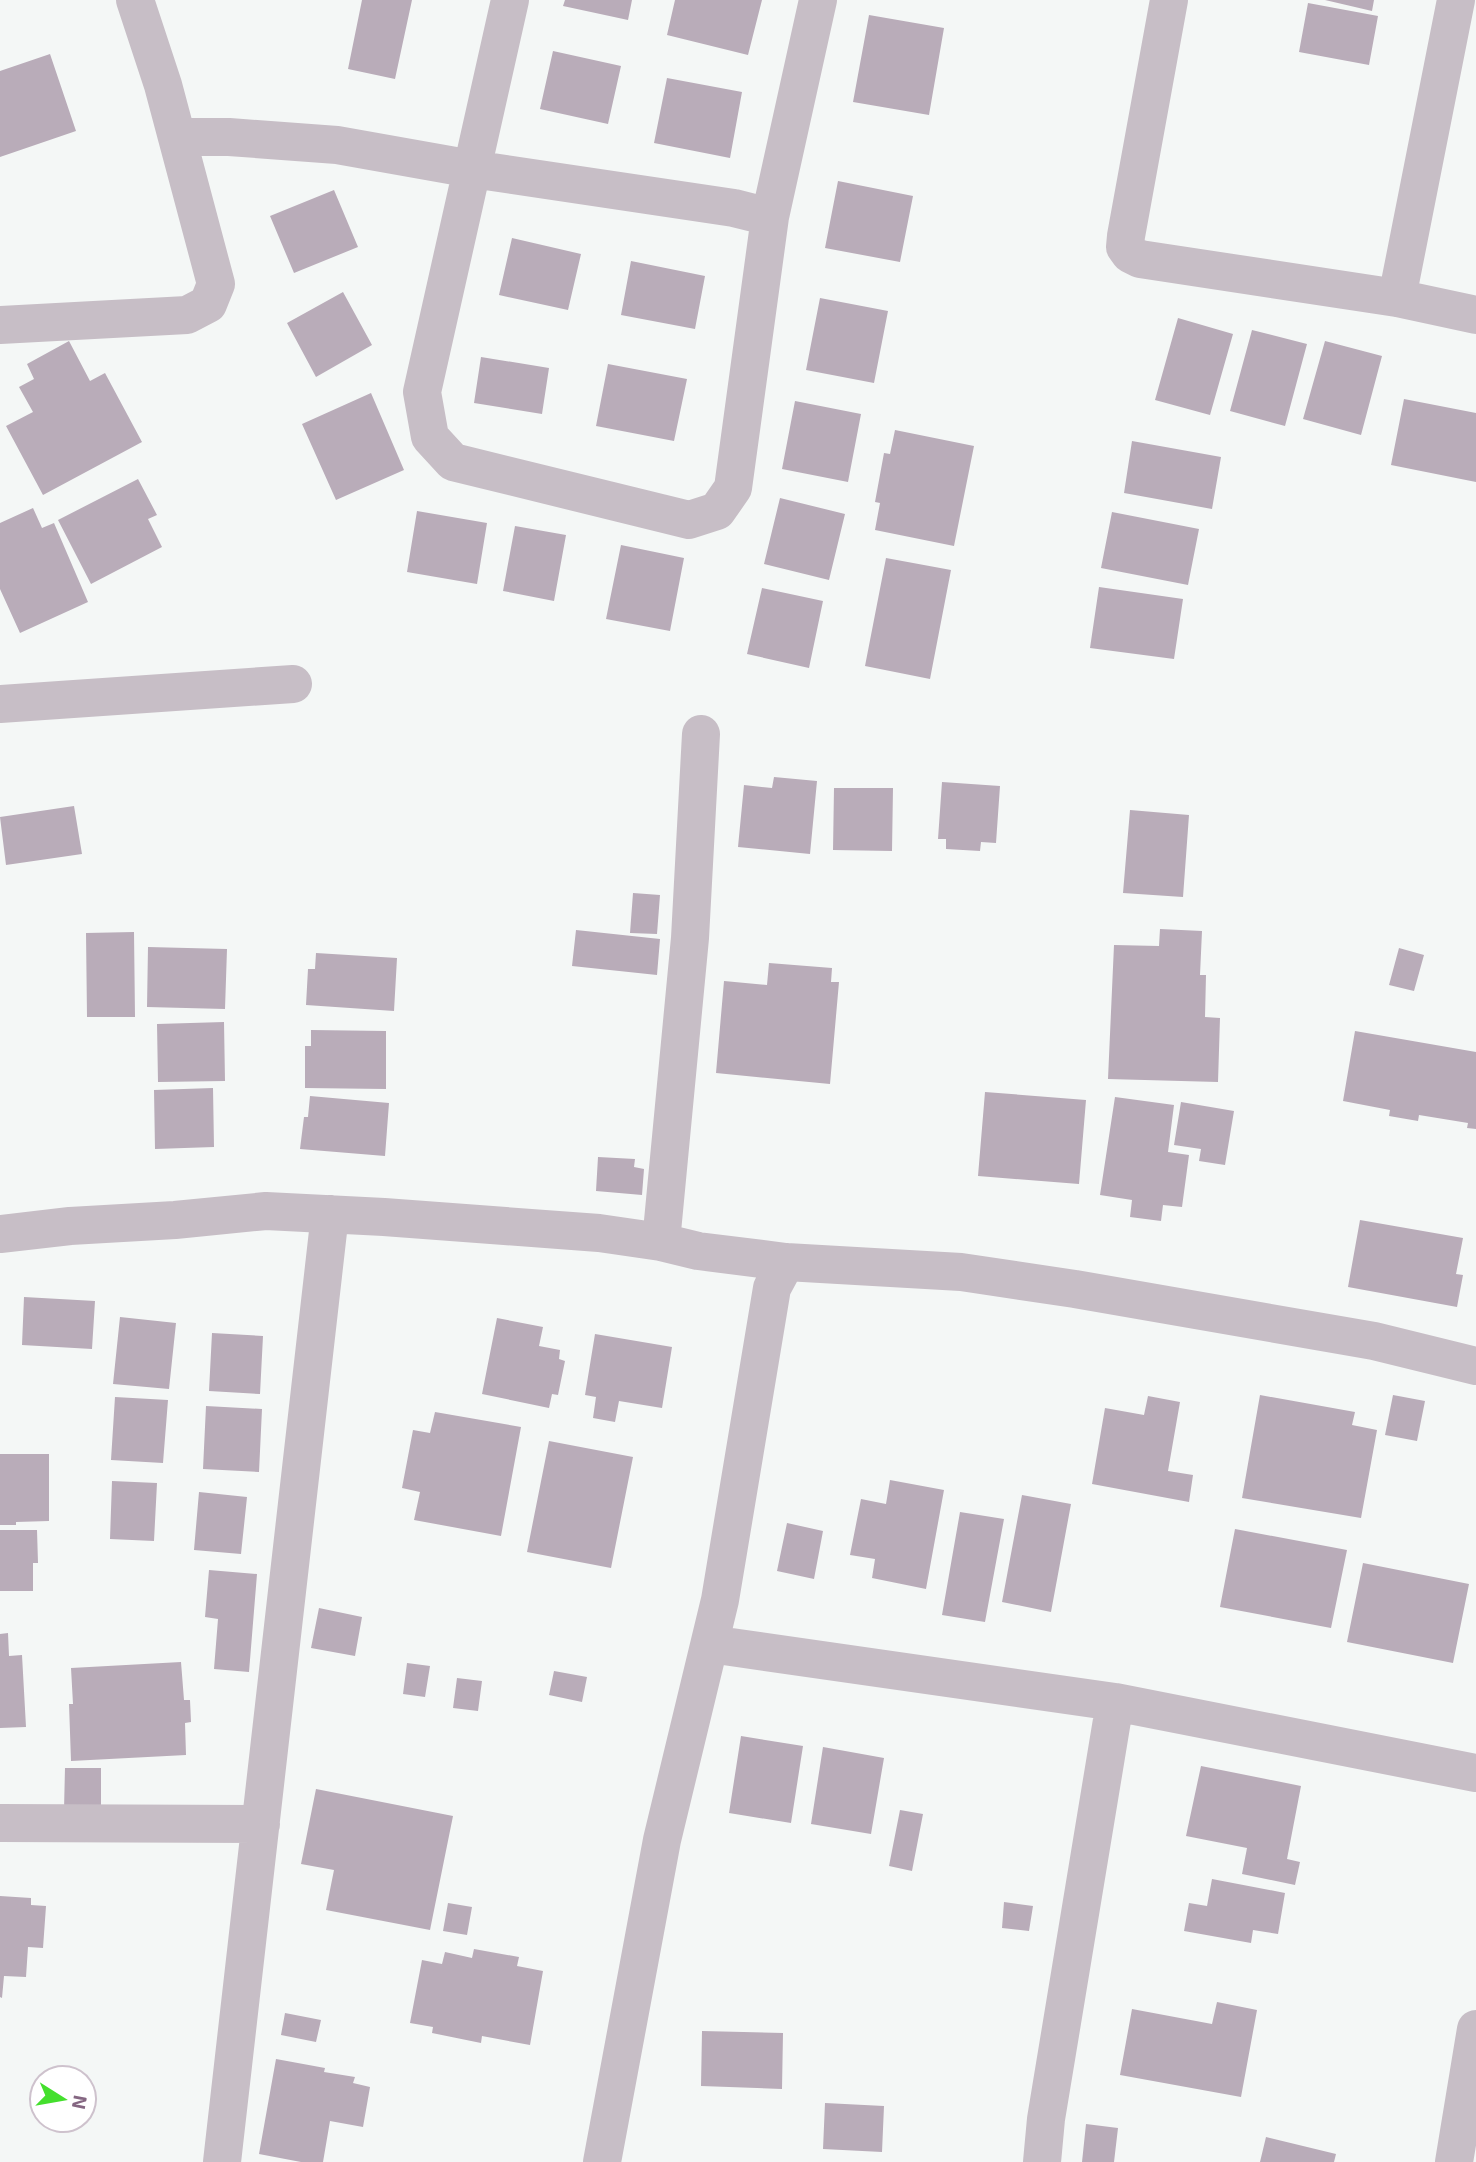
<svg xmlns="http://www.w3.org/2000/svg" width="1476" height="2162" font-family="'Exo 2',sans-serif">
<rect width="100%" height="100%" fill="#f4f7f6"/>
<path fill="#b9acb9" d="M362 0H412L395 79 348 69Z
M565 0H632L628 20 563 6Z
M675 0H762L748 55 667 35Z
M1325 0H1374L1372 11Z
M1308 3 1378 16 1369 65 1299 52Z
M869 15 944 28 929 115 853 102Z
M553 51 621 66 608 124 540 109Z
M50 54 76 131 0 157V71Z
M667 78 742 92 730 158 654 143Z
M838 181 913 196 900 262 825 248Z
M334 190 358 247 294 273 270 216Z
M512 238 581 254 568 310 499 295Z
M631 261 705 276 695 329 621 315Z
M343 292 372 345 316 377 287 323Z
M820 298 888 311 874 383 806 370Z
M1178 318 1233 334 1210 415 1155 400Z
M1252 330 1307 344 1285 426 1230 411Z
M69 341 90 381 105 373 142 442 43 495 6 426 33 412 19 387 34 379 27 364Z
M1325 341 1382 356 1361 435 1303 419Z
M481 357 549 368 542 414 474 403Z
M608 364 687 379 674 441 596 426Z
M371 393 404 470 336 500 302 424Z
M1404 399 1476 413V482L1391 465Z
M795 401 861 414 848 482 782 469Z
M895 430 974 446 954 546 875 530 880 503 875 502 884 453 890 454Z
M1132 441 1221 457 1212 509 1124 493Z
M138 479 157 515 148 519 162 547 91 584 58 520Z
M780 498 845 514 829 580 764 564Z
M33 508 42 528 54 523 88 602 20 633 0 589V523Z
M417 511 487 523 477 584 407 572Z
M1112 512 1199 529 1188 585 1101 568Z
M515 526 566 535 554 601 503 591Z
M621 545 684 558 670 631 606 619Z
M886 558 951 570 930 679 865 666Z
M1099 587 1183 599 1174 659 1090 648Z
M762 588 823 601 809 668 747 654Z
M774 777 817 781 810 854 738 847 744 785 772 788Z
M942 782 1000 786 996 843 981 842 980 851 946 849V839H938Z
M834 788H893L892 851 833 850Z
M74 806 82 854 6 865 0 817Z
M1130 810 1189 815 1183 897 1123 893Z
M633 893 660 895 657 934 630 933Z
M1160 929 1202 931 1200 975H1206L1205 1017 1220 1018 1218 1082 1108 1079 1114 945 1159 946Z
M576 930 660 939 657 975 572 966Z
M134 932 135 1017H87L86 933Z
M148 947 227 949 225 1009 147 1007Z
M1399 948 1424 955 1414 991 1389 985Z
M316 953 397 958 394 1011 306 1005 308 969H315Z
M769 963 832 968 831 982H839L830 1084 716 1073 724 981 767 985Z
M224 1022 225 1081 158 1082 157 1024Z
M311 1030 386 1031V1089L305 1088V1046H311Z
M1355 1031 1476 1052V1129L1467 1128 1468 1123 1419 1115 1418 1121 1389 1116 1390 1110 1343 1101Z
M213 1088 214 1147 155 1149 154 1090Z
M985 1092 1086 1100 1079 1184 978 1176Z
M310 1096 389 1103 385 1156 300 1149 304 1117H308Z
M1115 1097 1174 1105 1168 1152 1189 1155 1182 1207 1163 1205 1161 1221 1130 1217 1132 1200 1100 1195Z
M1181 1102 1234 1111 1225 1165 1199 1161 1201 1149 1174 1145Z
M598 1157 635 1159 634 1167 644 1169 642 1195 596 1191Z
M1360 1220 1463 1238 1456 1274 1463 1275 1457 1307 1348 1287Z
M24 1297 95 1301 92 1349 22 1345Z
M120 1317 176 1323 169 1389 113 1384Z
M497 1318 543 1327 539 1346 560 1350 559 1359 565 1361 558 1395 552 1394 549 1408 482 1394Z
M212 1333 263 1336 260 1394 209 1391Z
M595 1334 672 1347 662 1408 619 1401 615 1422 593 1418 596 1397 585 1395Z
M1260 1395 1355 1412 1352 1425 1377 1430 1361 1518 1242 1498Z
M1393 1395 1425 1401 1417 1441 1385 1435Z
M1148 1396 1180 1402 1168 1471 1193 1475 1189 1502 1092 1484 1105 1408 1144 1415Z
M115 1397 168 1400 163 1463 111 1460Z
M206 1406 262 1409 259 1472 203 1469Z
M435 1412 521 1427 501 1536 414 1520 420 1492 402 1488 413 1430 430 1433Z
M549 1441 633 1457 611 1568 527 1552Z
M0 1454H49V1521L16 1522V1525H0Z
M890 1480 944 1490 926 1589 872 1578 875 1559 850 1555 861 1499 886 1504Z
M112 1481 157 1483 154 1541 110 1539Z
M199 1492 247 1497 241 1554 194 1550Z
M1022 1495 1071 1504 1051 1612 1002 1602Z
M960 1512 1004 1519 985 1622 942 1615Z
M787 1523 823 1531 814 1579 777 1571Z
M1235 1529 1347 1550 1331 1628 1220 1607Z
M0 1530H37L38 1563H33V1591H0Z
M1363 1563 1469 1584 1453 1663 1347 1642Z
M209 1570 257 1574 249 1672 214 1669 218 1619 205 1617Z
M319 1608 362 1617 355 1656 311 1648Z
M8 1633 9 1656 22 1655 26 1727 0 1728V1634Z
M181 1662 184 1700H190L191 1722 185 1723 186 1755 71 1761 69 1704H73L71 1668Z
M407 1663 430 1666 425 1697 403 1694Z
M554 1671 587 1677 582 1702 549 1695Z
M457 1678 482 1681 478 1711 453 1708Z
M741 1736 803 1746 791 1823 729 1813Z
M823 1747 884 1758 871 1834 811 1824Z
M1201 1766 1301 1786 1287 1859 1300 1862 1295 1885 1242 1874 1247 1848 1186 1836Z
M65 1768H101V1811L64 1810Z
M316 1789 453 1816 430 1930 326 1910 334 1870 301 1864Z
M900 1810 923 1814 912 1871 889 1866Z
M1212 1879 1285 1893 1278 1934 1253 1930 1251 1943 1184 1931 1189 1903 1207 1906Z
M0 1896 31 1898V1905L46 1906 43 1948 28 1947 26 1977 4 1976 2 1998 0 1997Z
M1004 1902 1033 1906 1029 1931 1002 1928Z
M448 1903 472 1907 467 1935 443 1931Z
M474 1949 519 1957 517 1966 543 1971 530 2045 482 2036 481 2043 432 2033 433 2027 410 2023 422 1960 442 1964 445 1952 472 1958Z
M1217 2002 1257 2010 1241 2097 1120 2075 1132 2009 1212 2024Z
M285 2013 321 2020 316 2042 281 2035Z
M702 2031 783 2033 782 2089 701 2086Z
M276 2059 325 2068 324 2072 355 2077 353 2083 370 2087 363 2127 330 2121 323 2162H301L259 2154Z
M825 2103 884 2106 882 2152 823 2149Z
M1086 2124 1118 2128 1114 2162H1082Z
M1266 2137 1336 2154 1334 2162H1260Z"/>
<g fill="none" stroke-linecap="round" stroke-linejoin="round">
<path stroke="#c7bec6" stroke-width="38" d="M510 0 422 392 430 437 453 462 689 520 717 511 733 488 770 217 818 0
M1169 0 1126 236 1125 247 1130 254 1140 259 1397 298 1476 315
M177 137H229L337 145 472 169 734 208 770 217
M1397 298 1456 0
M0 325 187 315 208 304 216 284 163 85 135 0
M0 704 293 684
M0 1234 70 1226 175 1220 266 1211 384 1217 599 1233 661 1242 698 1251 786 1262 961 1272 1075 1289 1374 1341 1476 1366
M661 1242 690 938 701 734
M710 1644 1115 1702 1476 1773
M0 1823 261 1824
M222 2162 330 1214
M602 2162 662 1840 720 1600 772 1288 786 1262
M1042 2162 1046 2119 1115 1702
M1454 2162 1476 2029"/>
</g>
<g transform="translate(63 2099) rotate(101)"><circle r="33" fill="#ffffff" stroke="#cec2cd" stroke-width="2"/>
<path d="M0-5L12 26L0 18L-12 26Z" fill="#44df2d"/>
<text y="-10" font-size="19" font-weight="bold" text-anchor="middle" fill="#856782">N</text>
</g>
</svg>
